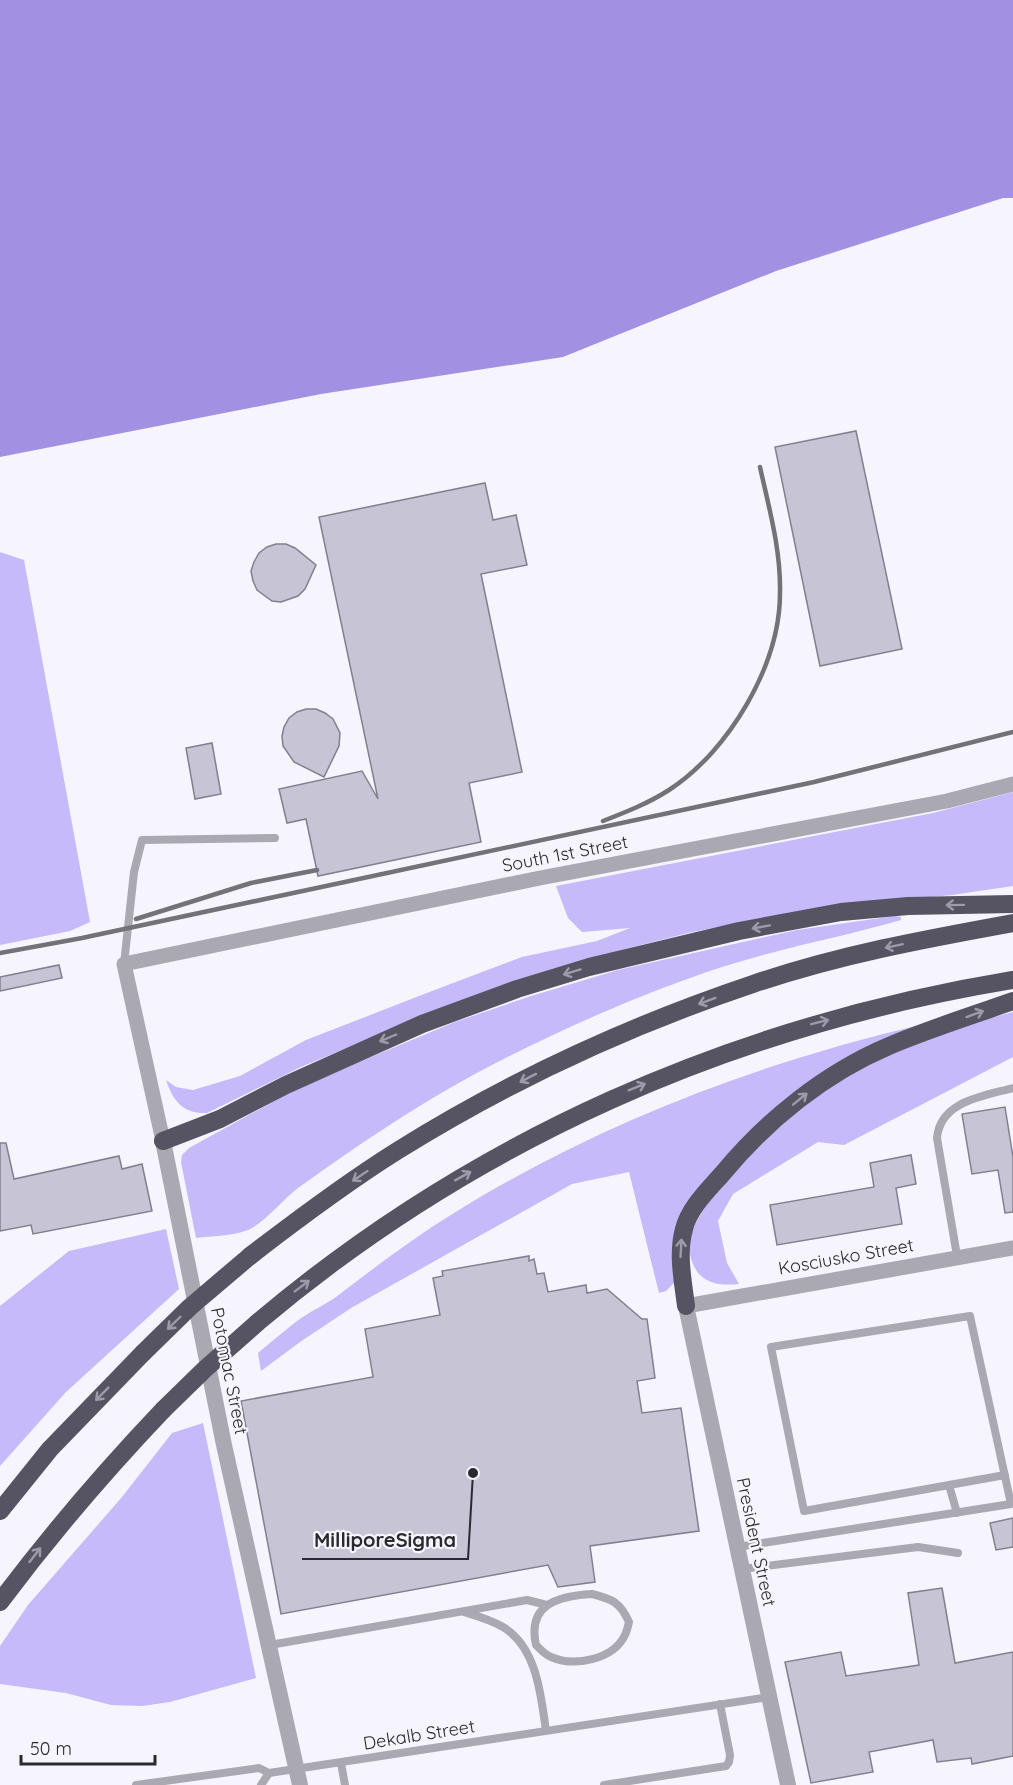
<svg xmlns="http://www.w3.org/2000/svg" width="1013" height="1785" font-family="Quicksand,sans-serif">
<rect width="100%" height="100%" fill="#f6f4fc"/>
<path fill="#c6bafb" d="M0 552 24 560 90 922 70 931 0 945Z
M1013 792V886L952 895 838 906 752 920 688 933 621 950 450 1005 301 1067 207 1113C183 1114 173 1101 166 1080L176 1087 193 1090 240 1076 306 1040 432 991 522 957 597 941 630 928 582 932 568 918 556 886 933 813Z
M895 916 901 917V920C842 937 781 948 722 967 637 995 552 1033 473 1075 412 1108 354 1148 298 1188 283 1199 262 1226 245 1231 230 1236 212 1236 196 1238L181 1162 182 1155 189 1148 287 1094 359 1062 455 1022 531 996 618 970 797 930Z
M1013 1012V1057L844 1145 818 1142 733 1194 718 1221 727 1263 739 1284C720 1286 701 1284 693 1264 690 1256 687 1246 690 1238 706 1183 809 1095 859 1069 907 1044 960 1025 1013 1012Z
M924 1024 876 1044 707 1181 676 1281 666 1291 659 1293 629 1172 572 1184 351 1308 300 1342 261 1371 258 1353C271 1342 284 1331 297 1321 309 1312 323 1306 336 1297 374 1268 413 1238 454 1213 599 1123 758 1063 924 1024Z
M166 1229 179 1289 66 1392 0 1466V1306L69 1251Z
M203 1423 256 1678 170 1702 142 1706 111 1705 66 1693 0 1684V1646L28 1605 122 1497 172 1433Z"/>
<path fill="#a291e2" d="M0 0H1013V198H1003L776 271 563 357 321 394 0 457Z"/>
<path fill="#c7c4d6" stroke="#817f90" stroke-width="1.5" d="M856 431 902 649 820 666 775 447Z
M485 483 493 520 516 515 527 565 481 574 522 772 469 783 481 842 318 876 306 819 287 823 279 789 362 771 378 799 319 517Z
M276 544H286L295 548 316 565 305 589 298 596 281 602 272 601 257 590 253 581 251 571 254 562 259 553 267 547Z
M306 709H316L325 713 333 719 340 733 339 746 324 777 294 762 283 746 282 736 284 727 289 718 297 712Z
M212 743 221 794 195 799 186 748Z
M59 965 62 978 0 991V977Z
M1005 1107 1013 1157V1212L1005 1213 998 1170 972 1174 962 1114Z
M0 1143H6L14 1179 119 1156 122 1169 142 1164 152 1211 33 1234 31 1225 0 1231Z
M911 1155 916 1184 896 1188 902 1224 777 1245 770 1205 874 1187 870 1163Z
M529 1256V1261L534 1259 537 1274 544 1273 548 1292 586 1285 587 1293 607 1289 642 1319H647L655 1378 637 1381 642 1413 681 1408 699 1531 590 1546 595 1582 558 1587 548 1565 281 1614 241 1401 373 1377 365 1329 440 1315 433 1278 443 1276 442 1271Z
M1013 1518V1547L996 1550 990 1523Z
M942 1588 955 1663 1013 1652V1756L972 1764 971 1758 937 1762 933 1740 869 1752 873 1772 811 1783 785 1662 841 1652 846 1676 919 1665 908 1593Z"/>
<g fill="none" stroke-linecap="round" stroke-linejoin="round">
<path stroke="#aaa9b1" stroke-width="8" d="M124 964 134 872 142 840 275 838
M957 1256 937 1138C940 1101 984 1096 1013 1088
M949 1485 957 1513
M737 1547 1011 1504 970 1316 771 1347 804 1511 1005 1475
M742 1569 918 1547 958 1553
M592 1594C612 1599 620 1602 629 1622 628 1626 627 1631 625 1635 613 1660 574 1667 551 1657 545 1655 540 1649 536 1645 527 1604 558 1596 592 1594Z
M464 1612C477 1616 491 1620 503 1627 537 1647 541 1696 546 1731
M270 1645 527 1600 547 1605
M341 1763 345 1785
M136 1785 259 1768 269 1773 769 1697
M261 1785 269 1773
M604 1785 726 1766 729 1762 730 1755 720 1704"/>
<path stroke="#aaa9b1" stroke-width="15" d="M163 1141 124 964 540 878 947 801 1013 784
M686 1306 1013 1248"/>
<path stroke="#aaa9b1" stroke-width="16" d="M163 1141 224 1445 300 1785
M686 1306 788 1785"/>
<path stroke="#565363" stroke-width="18" d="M163 1141 220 1119 286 1085 422 1024 517 989 589 967 739 931 841 912 908 906 1013 904
M250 1256C298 1219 346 1183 397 1151 509 1081 628 1026 753 984 838 955 925 939 1013 923
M686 1306C683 1281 677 1254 684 1229 689 1208 709 1189 723 1173 767 1120 825 1073 889 1046 929 1029 971 1016 1013 1001
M257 1323C474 1139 733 1026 1013 980
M0 1511 50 1449 143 1353
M0 1602C51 1534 105 1471 163 1410"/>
<path stroke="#737279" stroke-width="4.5" d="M603 821C626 812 649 803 669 790 729 751 780 665 780 593 781 550 769 508 760 467
M136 919 251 883 317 870
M0 953 82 938 814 782 1013 732"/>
<path stroke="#565363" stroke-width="18" d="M143 1353 190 1307 250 1256
M163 1410 205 1369 257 1323"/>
</g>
<defs><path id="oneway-shaft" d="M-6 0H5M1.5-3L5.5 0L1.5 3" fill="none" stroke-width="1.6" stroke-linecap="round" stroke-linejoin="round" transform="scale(1.5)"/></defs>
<g stroke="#9e9ba8">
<use href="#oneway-shaft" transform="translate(955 905) rotate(179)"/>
<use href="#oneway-shaft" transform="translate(761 927) rotate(170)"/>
<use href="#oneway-shaft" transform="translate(894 946) rotate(168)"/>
<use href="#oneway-shaft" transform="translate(572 972) rotate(163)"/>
<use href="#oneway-shaft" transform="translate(707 1001) rotate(160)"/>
<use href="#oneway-shaft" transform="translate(975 1014) rotate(-20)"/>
<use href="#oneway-shaft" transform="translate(820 1022) rotate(-14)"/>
<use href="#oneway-shaft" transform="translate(388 1038) rotate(157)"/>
<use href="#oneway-shaft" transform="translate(528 1078) rotate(153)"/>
<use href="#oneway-shaft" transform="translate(637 1087) rotate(-22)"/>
<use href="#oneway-shaft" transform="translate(800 1099) rotate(-39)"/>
<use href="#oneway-shaft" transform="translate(360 1176) rotate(146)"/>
<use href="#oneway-shaft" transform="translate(463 1176) rotate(-29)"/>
<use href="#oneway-shaft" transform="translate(681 1248) rotate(-87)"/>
<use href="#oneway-shaft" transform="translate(302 1286) rotate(-37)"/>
<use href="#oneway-shaft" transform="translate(174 1323) rotate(136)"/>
<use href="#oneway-shaft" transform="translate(102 1394) rotate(135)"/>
<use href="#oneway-shaft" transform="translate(35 1555) rotate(-52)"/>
</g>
<g text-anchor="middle" stroke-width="4.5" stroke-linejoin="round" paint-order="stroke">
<g font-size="18" fill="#2a2930" stroke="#f6f4fc">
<text transform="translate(565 854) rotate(-11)" y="6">South 1st Street</text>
<text transform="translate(846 1257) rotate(-10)" y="6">Kosciusko Street</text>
<text transform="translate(229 1371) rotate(79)" y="6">Potomac Street</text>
<text transform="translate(756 1542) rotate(78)" y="6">President Street</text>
<text transform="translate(419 1735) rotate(-9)" y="6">Dekalb Street</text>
</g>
</g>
<path fill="none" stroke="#2a2930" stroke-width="2" d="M473 1473L468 1559H302"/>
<circle fill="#2a2930" stroke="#f6f4fc" stroke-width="2" cx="473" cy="1473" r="6"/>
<g font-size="20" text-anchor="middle" font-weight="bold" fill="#2a2930" stroke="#f6f4fc" stroke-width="4.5" stroke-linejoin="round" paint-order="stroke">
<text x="385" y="1547">MilliporeSigma</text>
</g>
<path d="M21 1755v9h134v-9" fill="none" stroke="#2a2930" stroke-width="3"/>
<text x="30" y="1755" font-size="18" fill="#2a2930" stroke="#f6f4fc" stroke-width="4.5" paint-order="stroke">50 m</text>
</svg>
